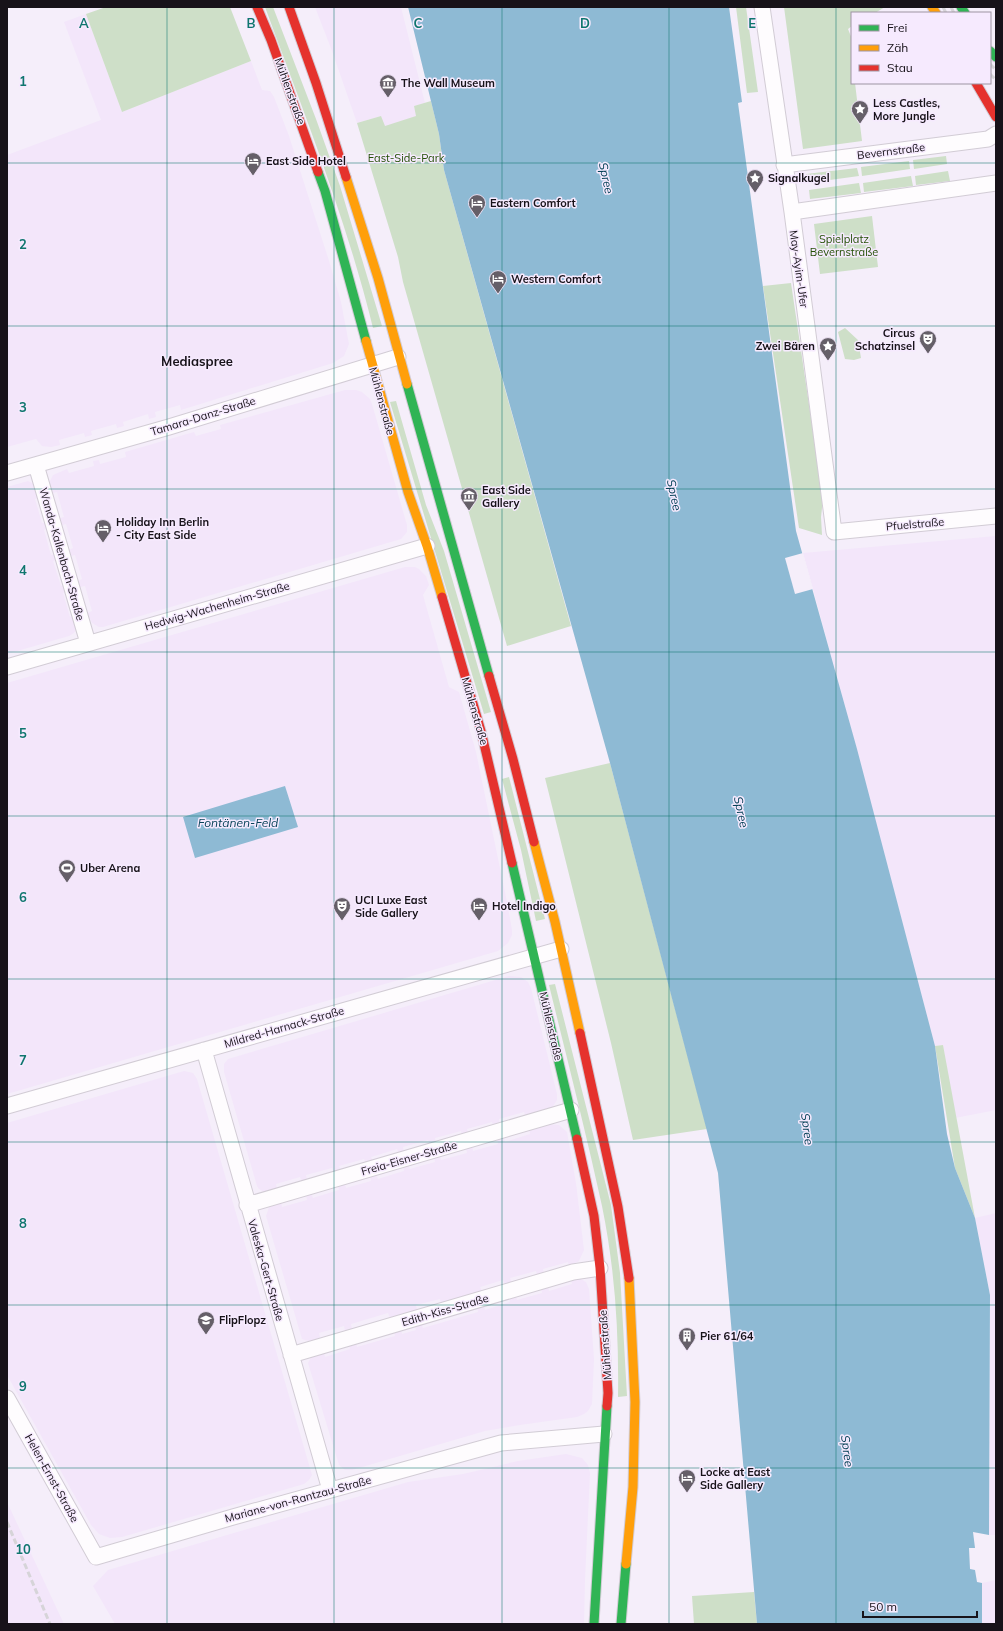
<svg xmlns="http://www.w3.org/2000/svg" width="1003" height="1631" font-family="Mulish,sans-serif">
<rect width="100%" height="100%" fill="#f5eefa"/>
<path fill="#f3e6fa" d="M315 7H401L425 103 414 106 417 116 384 127 381 116 357 123 332 51Z
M86 14 122 112 251 61 262 90 270 91 274 97 289 136 330 264 341 302 349 344 344 356 333 363 181 410 180 405 155 412 156 417 149 419 148 414 123 422 124 426 117 428 116 424 91 431 92 435 85 437 84 433 59 440 60 445 51 447 42 446 36 439 7 447V155L101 120 64 22Z
M345 390H356L362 392 370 399 372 404 407 525V532L401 539 103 627H99L92 623 87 613 92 611 85 586 80 587 78 581 82 579 75 555 71 556 69 550 73 548 66 524 62 525 60 518 64 517 57 492 53 493 50 485V481L53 475 67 469 69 473 94 466 93 461 99 460 100 464 126 457 125 452 194 432 196 436 221 429 220 425Z
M28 481 34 484 39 498 35 499 42 523 47 522 49 528 44 530 51 555 56 554 58 560 53 561 61 586 65 585 67 591 63 593 70 617 74 616 77 628 74 633 69 636 7 654V487Z
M996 536V1110L955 1118 943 1045 935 1046 849 721 803 553Z
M405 567H415L419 569 426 576 429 585 423 595 449 687 459 692 476 752 507 902 512 930V935L508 943 498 951 7 1094V683Z
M509 976 521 977 528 982 531 988 557 1094V1100L552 1108 526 1117 524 1112 499 1119 500 1124 493 1126 492 1122 467 1129 468 1133 462 1135 461 1131 435 1138 436 1143 430 1144 428 1140 403 1147 404 1152 399 1153 397 1149 371 1157 373 1161 366 1163 364 1159 339 1166 341 1170 334 1172 332 1168 306 1175 307 1180 302 1182 300 1177 276 1184 277 1189 264 1192 259 1189 257 1186 224 1072V1064L228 1059Z
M184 1071 193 1073 197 1079 312 1475 309 1480 304 1484 122 1537 110 1538 99 1534 91 1525 7 1375V1123Z
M548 1124 559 1125 567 1132 576 1183 584 1250 579 1261 569 1266 568 1262 543 1269 544 1273 537 1275 536 1271 510 1278 512 1283 505 1285 503 1280 480 1287 482 1291 441 1303 440 1299 416 1305 417 1310 390 1318 388 1313 351 1324 352 1329 345 1331 344 1326 319 1333 320 1338 309 1341 302 1339 266 1216 269 1207 281 1202 282 1207 307 1200 306 1195 311 1193 313 1198 339 1190 338 1186 345 1184 346 1188 371 1181 370 1176 376 1174 378 1179 404 1171 403 1167 408 1165 410 1169 435 1162 434 1158 440 1156 441 1160 467 1153 466 1148 472 1146 473 1151 498 1144 497 1139 504 1137 505 1142 530 1134 529 1129Z
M996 1213V1535H989L990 1295 975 1218Z
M579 1278 586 1282 589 1289 594 1359 592 1404 588 1411 584 1414 577 1417 520 1425 485 1431 352 1470H345L339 1465 308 1363 311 1357 324 1353 325 1357 350 1349 349 1345 356 1343 357 1347 395 1336 394 1332 401 1330 402 1334 416 1330 415 1326 421 1324 423 1328 478 1312 477 1307 484 1305 485 1310 510 1302 509 1298 516 1296 517 1300 542 1293 541 1288 548 1286 549 1291 572 1284 571 1280Z
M566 1454 582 1458 588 1465 590 1473 585 1580 584 1624H115L93 1586 108 1570 408 1482 463 1474 518 1461Z
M7 1502 64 1624H7Z
M996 1580V1624H982V1583Z"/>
<path fill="#cedfc8" d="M106 7H230L251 61 122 112 86 14Z
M265 7H273L316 119 340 186 382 326 373 328C346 218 304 113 265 7Z
M736 7H746L758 92 747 93Z
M784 7H885L875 13H852V26L848 29 852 39V83H855L862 141 803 149Z
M431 101 439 134 444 170 571 626 507 646 403 282 398 257 357 123 381 116 385 126 416 116 414 106Z
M946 156 947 164 914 169 913 160Z
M909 161 910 169 862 176 861 167Z
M857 168 859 176 808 183 806 174Z
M948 171 950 181 916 185 915 176Z
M911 176 913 186 864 192 863 183Z
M859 183 861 193 810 199 809 190Z
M872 216 878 267 820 274 814 224Z
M791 283 823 499 821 517 822 535 799 528 763 286Z
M845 328 858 340 861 358 854 360 845 359 838 332Z
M396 401 426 505 444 551 491 712 484 714 390 402Z
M610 763 707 1129 633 1140 611 1043 545 778Z
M509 777 545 919 536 921 521 850 502 779Z
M555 984 611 1205 620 1273 627 1396 618 1397C619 1333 615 1269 602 1206 586 1132 567 1059 549 985Z
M943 1045 975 1218 955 1168 935 1046Z
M754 1592 757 1624H694L692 1596Z"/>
<path fill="#8ebad4" d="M408 7H729L742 102 738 103 796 531 857 749 935 1046 947 1134 955 1168 975 1218 990 1295 989 1535 973 1532 975 1548H969L970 1569 975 1570 977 1582 982 1583V1624H757L718 1173 610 763 444 170 439 134Z
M285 786 298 827 195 858 183 817Z"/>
<path fill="#f5eefa" d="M803 553 813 589 795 594 785 558Z"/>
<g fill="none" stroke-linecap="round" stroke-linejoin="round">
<g stroke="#d2ccd5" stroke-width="17">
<path id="street" d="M762 7 792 212 834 532 996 516
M784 165 988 139 996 134
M792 212 996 183
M36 465 88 643
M7 473 169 427 398 357
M7 667 427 546
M204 1050 330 1490
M7 1106 561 949
M247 1205 571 1110
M291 1355 573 1272 600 1268
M7 1398 96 1557 233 1517 501 1443 604 1434"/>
</g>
<g stroke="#d2ccd5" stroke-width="11">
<path id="fast" d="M961 7 965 13
M990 51 996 57
M318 172 325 191 366 341
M407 384 489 676
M512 863 577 1139
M594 1624 607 1406
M621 1624 626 1564"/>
</g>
<g stroke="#d2ccd5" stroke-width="11">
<path id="slow" d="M932 7 936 13
M346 177 378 278 407 384
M366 341 408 492 427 546 442 597
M534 842 555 922 580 1033
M626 1564 633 1487 635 1402 629 1278"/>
</g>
<g stroke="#d2ccd5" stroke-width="11">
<path id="jam" d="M257 7 271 40 318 172
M289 7 316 83 346 177
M976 83 996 117
M442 597 481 731 512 863
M489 676 513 759 534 842
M580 1033 618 1207 629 1278
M577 1139 594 1216 600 1268 608 1393 607 1406"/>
</g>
<use href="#street" stroke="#fefcfe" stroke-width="15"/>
<use href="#fast" stroke="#30b455" stroke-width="9"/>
<use href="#slow" stroke="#ff9f0a" stroke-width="9"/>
<use href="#jam" stroke="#e5322d" stroke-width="9"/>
<path stroke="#d6d4d8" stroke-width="3" stroke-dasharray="6 3" stroke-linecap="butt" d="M943 7 946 13
M951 7 954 13
M990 64 996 70
M990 74 996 80
M7 1522 50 1624"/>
</g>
<path fill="none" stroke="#0f766e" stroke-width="1" stroke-opacity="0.55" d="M167 7V1624M334 7V1624M502 7V1624M669 7V1624M836 7V1624M7 163H996M7 326H996M7 489H996M7 652H996M7 816H996M7 979H996M7 1142H996M7 1305H996M7 1468H996"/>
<defs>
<g id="museum-pin" transform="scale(0.9)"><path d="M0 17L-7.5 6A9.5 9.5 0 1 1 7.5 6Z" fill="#655f68" stroke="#f6eafe"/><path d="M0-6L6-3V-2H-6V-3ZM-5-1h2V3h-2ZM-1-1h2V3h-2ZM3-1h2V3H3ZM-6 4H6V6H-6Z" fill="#fff"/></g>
<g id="sight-pin" transform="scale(0.9)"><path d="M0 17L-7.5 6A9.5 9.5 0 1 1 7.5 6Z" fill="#655f68" stroke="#f6eafe"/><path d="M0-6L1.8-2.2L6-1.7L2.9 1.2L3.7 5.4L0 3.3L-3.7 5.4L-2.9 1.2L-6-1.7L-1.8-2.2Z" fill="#fff"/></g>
<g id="hotel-pin" transform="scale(0.9)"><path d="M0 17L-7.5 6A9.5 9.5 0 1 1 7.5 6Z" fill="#655f68" stroke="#f6eafe"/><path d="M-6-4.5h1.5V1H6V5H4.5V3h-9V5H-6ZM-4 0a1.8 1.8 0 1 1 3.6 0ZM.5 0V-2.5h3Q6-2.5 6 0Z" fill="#fff"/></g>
<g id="theatre-pin" transform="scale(0.9)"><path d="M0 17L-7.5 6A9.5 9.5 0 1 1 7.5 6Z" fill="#655f68" stroke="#f6eafe"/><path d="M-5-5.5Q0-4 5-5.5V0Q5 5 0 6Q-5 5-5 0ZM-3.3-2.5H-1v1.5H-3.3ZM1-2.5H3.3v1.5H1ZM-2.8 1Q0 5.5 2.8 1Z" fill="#fff"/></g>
<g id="stadium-pin" transform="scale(0.9)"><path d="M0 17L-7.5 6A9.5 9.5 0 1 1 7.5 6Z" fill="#655f68" stroke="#f6eafe"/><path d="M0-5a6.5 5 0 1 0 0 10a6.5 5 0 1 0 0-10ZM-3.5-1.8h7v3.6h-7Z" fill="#fff"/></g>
<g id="school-pin" transform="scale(0.9)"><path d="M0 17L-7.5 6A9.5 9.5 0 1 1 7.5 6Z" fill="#655f68" stroke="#f6eafe"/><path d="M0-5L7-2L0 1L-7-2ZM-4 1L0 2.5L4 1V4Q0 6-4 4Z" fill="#fff"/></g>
<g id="building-pin" transform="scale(0.9)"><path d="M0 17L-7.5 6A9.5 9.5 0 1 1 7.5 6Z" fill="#655f68" stroke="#f6eafe"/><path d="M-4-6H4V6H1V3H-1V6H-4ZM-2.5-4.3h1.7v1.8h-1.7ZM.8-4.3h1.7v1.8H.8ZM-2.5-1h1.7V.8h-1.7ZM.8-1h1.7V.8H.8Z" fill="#fff"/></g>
</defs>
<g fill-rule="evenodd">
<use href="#museum-pin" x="388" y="83"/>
<use href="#sight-pin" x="860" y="109"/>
<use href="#hotel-pin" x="253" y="161"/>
<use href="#sight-pin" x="755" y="178"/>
<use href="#hotel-pin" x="477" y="203"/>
<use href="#hotel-pin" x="498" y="279"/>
<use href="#theatre-pin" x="928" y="339"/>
<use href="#sight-pin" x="828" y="346"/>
<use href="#museum-pin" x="469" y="496"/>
<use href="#hotel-pin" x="103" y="528"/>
<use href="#stadium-pin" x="67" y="868"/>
<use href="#theatre-pin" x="342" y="906"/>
<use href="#hotel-pin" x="479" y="906"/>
<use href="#school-pin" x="206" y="1320"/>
<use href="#building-pin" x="687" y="1336"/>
<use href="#hotel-pin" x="687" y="1478"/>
</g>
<g text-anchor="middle" stroke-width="3" stroke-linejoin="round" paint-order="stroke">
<g font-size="11" font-weight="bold" fill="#171219" stroke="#f6eafe" text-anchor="start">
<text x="401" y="87">The Wall Museum</text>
<text x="873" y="107">Less Castles,<tspan x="873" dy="13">More Jungle</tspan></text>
<text x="266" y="165">East Side Hotel</text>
<text x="768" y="182">Signalkugel</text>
<text x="490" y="207">Eastern Comfort</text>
<text x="511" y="283">Western Comfort</text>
<text x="915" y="337" text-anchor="end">Circus<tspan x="915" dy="13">Schatzinsel</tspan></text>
<text x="815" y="350" text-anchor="end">Zwei Bären</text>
<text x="482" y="494">East Side<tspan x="482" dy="13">Gallery</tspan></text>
<text x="116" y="526">Holiday Inn Berlin<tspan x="116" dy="13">- City East Side</tspan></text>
<text x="80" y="872">Uber Arena</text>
<text x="355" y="904">UCI Luxe East<tspan x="355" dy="13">Side Gallery</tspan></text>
<text x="492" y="910">Hotel Indigo</text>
<text x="219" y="1324">FlipFlopz</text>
<text x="700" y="1340">Pier 61/64</text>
<text x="700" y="1476">Locke at East<tspan x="700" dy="13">Side Gallery</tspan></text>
</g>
<g font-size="11" fill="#171219" stroke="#f6eafe">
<text transform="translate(290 91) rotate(70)" y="4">Mühlenstraße</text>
<text transform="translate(891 151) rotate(-7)" y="4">Bevernstraße</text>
<text transform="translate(799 269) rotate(82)" y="4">May-Ayim-Ufer</text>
<text transform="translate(382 401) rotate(75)" y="4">Mühlenstraße</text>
<text transform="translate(203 416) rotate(-17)" y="4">Tamara-Danz-Straße</text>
<text transform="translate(915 524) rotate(-5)" y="4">Pfuelstraße</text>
<text transform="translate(62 554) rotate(74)" y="4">Wanda-Kallenbach-Straße</text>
<text transform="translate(217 606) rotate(-16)" y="4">Hedwig-Wachenheim-Straße</text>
<text transform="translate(475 711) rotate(74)" y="4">Mühlenstraße</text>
<text transform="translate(551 1026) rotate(77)" y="4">Mühlenstraße</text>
<text transform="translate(284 1027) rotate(-16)" y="4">Mildred-Harnack-Straße</text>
<text transform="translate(409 1158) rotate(-16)" y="4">Freia-Eisner-Straße</text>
<text transform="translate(266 1270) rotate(74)" y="4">Valeska-Gert-Straße</text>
<text transform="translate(445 1310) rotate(-16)" y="4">Edith-Kiss-Straße</text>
<text transform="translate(605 1345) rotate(-94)" y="4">Mühlenstraße</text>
<text transform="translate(52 1478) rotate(61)" y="4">Helen-Ernst-Straße</text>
<text transform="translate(298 1499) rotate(-15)" y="4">Mariane-von-Rantzau-Straße</text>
</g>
<g font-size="11" fill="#235005" stroke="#f6eafe">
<text x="406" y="162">East-Side-Park</text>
<text x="844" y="243">Spielplatz<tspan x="844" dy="13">Bevernstraße</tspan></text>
</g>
<g font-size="12" font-style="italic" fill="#074258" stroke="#f6eafe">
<text transform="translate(606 178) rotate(78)" y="4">Spree</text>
<text transform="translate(674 495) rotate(78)" y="4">Spree</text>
<text transform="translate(741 812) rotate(78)" y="4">Spree</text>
<text x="238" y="827">Fontänen-Feld</text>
<text transform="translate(807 1129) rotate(83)" y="4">Spree</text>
<text transform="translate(847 1451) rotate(83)" y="4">Spree</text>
</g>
<g font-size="13" font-weight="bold" fill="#171219" stroke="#f6eafe">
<text x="197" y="366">Mediaspree</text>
</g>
</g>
<g font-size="13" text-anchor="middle" font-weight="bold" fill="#0f766e" stroke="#f6eafe" stroke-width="3" stroke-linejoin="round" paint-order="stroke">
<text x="84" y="28">A</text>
<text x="251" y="28">B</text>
<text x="418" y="28">C</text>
<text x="585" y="28">D</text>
<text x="752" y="28">E</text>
<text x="23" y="86">1</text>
<text x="23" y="249">2</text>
<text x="23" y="412">3</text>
<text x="23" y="575">4</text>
<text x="23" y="738">5</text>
<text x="23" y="902">6</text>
<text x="23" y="1065">7</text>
<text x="23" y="1228">8</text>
<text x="23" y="1391">9</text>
<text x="23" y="1554">10</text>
</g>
<rect width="1003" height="1631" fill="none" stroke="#171219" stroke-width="16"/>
<rect x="851" y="12" width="140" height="72" fill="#f6eafe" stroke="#9d94a2"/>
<rect x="859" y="25" width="20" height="6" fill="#30b455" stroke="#9d94a2"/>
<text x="887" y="32" font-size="12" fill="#171219">Frei</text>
<rect x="859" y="45" width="20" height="6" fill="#ff9f0a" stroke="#9d94a2"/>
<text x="887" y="52" font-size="12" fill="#171219">Zäh</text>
<rect x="859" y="65" width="20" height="6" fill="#e5322d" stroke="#9d94a2"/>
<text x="887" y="72" font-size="12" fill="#171219">Stau</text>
<path d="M863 1611v6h114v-6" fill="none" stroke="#171219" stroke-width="2"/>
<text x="869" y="1611" font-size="12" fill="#171219" stroke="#f6eafe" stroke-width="3" paint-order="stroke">50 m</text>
</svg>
